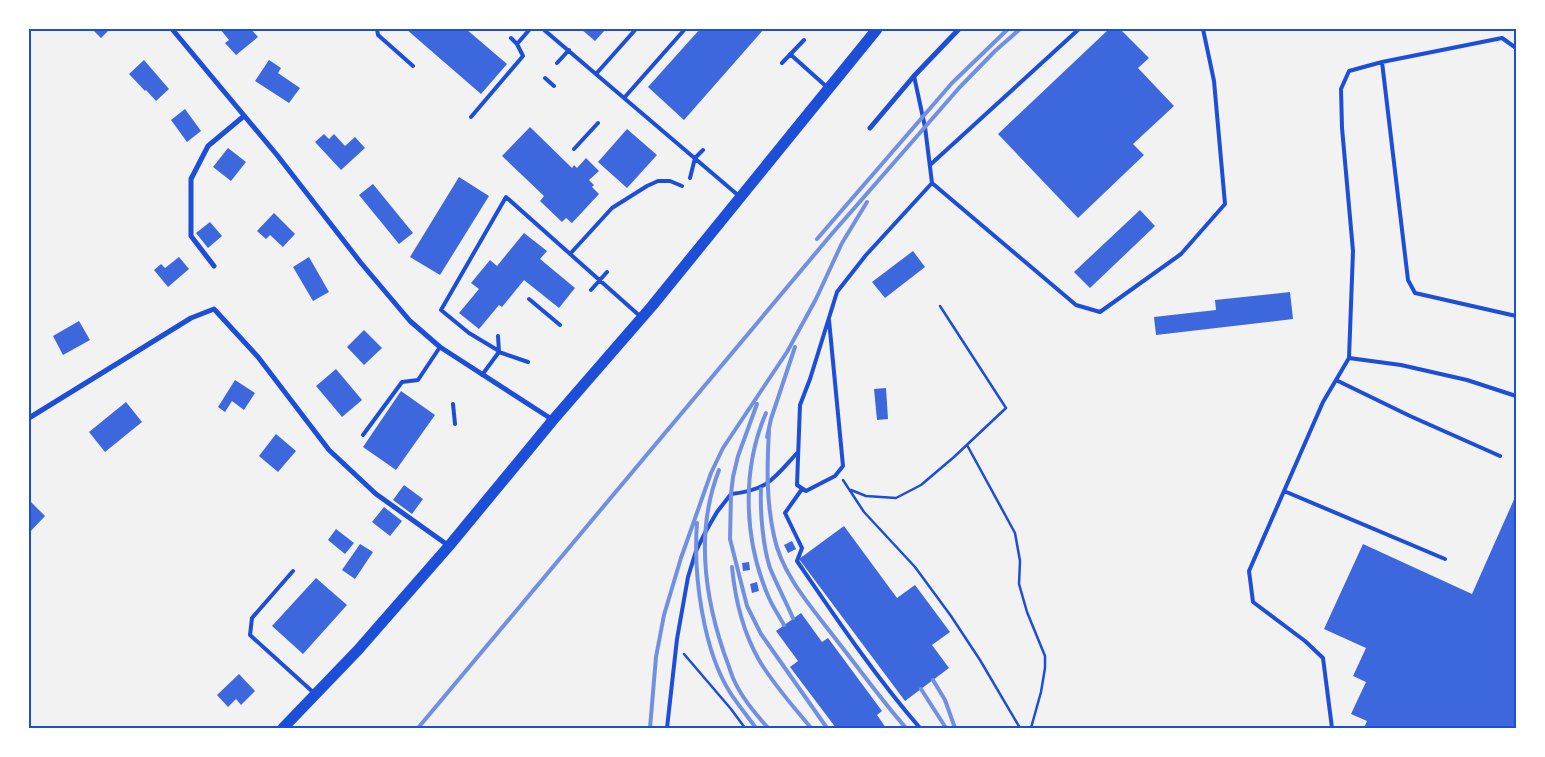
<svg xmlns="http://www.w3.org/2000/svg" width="1545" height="757" font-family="'Fira Sans Condensed',sans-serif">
<rect width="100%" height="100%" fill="#f2f2f2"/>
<path fill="#3d67dc" d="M92 29H110L101 38Z
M220 29H251L258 37 236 55 225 43 229 40Z
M406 29H466L507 64 481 94Z
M581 29H606L595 41Z
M700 29H764L684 120 648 87Z
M1109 29H1120L1149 58 1138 68 1174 106 1133 144 1144 155 1078 218 998 134Z
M144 60 169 89 156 101 146 90 145 91 129 74Z
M269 60 281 68 278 73 300 88 289 103 255 81Z
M185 109 201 131 187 142 171 120Z
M530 127 572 168 574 165 577 168 586 158 599 171 589 180 594 185 592 187 599 194 572 223 566 218 562 222 540 201 544 196 502 156Z
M627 129 657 155 627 188 598 162Z
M324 134 329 139 334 134 345 146 355 137 365 148 341 170 315 142Z
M228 148 246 162 231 181 213 167Z
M459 177 489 196 440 275 410 257Z
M373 184 413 233 399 244 359 195Z
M1140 210 1155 226 1090 288 1074 272Z
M274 213 295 234 283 247 270 235 266 239 257 231Z
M210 222 222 236 208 248 196 233Z
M524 233 547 251 540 259 575 288 559 308 524 280 502 307 499 305 479 329 459 313 479 289 471 283 490 260 497 266Z
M913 251 925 267 885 298 872 282Z
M179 257 189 269 168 287 154 270 161 264 165 268Z
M309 257 329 292 313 301 293 267Z
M1290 292 1293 319 1156 335 1154 317 1216 310 1215 300Z
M79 321 90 340 63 355 53 336Z
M364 330 382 348 364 365 347 347Z
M336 369 362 400 342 417 316 386Z
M235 380 255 393 244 410 232 401 225 412 218 407Z
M886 388 888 419 877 420 874 389Z
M401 391 435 415 396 470 363 447Z
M126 402 142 422 105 452 89 432Z
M276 434 296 451 278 472 259 456Z
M404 485 423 499 412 514 393 500Z
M1516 495V728H1364L1367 721 1351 714 1366 682 1353 676 1366 648 1324 629 1363 544 1472 594Z
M29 500 45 516 29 533Z
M384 507 402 521 390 536 372 522Z
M844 526 897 598 915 585 950 632 932 645 949 668 905 701 799 559Z
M336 529 354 543 345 554 328 540Z
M792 541 796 549 788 553 784 545Z
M360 544 373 552 355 579 342 570Z
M749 562 750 570 743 571 742 563Z
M316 578 347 605 303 654 272 626Z
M757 582 759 591 752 593 750 584Z
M801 613 822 642 828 638 882 711 877 715 886 728H836L790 667 798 661 776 631Z
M239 674 255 691 241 705 236 699 228 707 217 695Z"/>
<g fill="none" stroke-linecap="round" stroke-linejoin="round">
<path stroke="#1d4ed8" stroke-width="2.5" d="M967 445 1015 533 1020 561 1019 584 1027 612 1045 656V668L1041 692 1031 728
M843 480 864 512 915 567 951 616 980 660 1020 728
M851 490 866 496 896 498 921 485 954 457 1006 408 940 306
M684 654 731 709 745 728"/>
<path stroke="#1d4ed8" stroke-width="4" d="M377 29 378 35 413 66
M543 29 739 196
M511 38 517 44
M790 54 828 88
M1382 62 1408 280 1415 293 1516 316
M557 63 569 50
M782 63 804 40
M596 74 636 29
M914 76 925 127 932 183 1076 305 1100 312 1181 254 1225 204 1214 81 1203 29
M545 78 554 86
M624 98 685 29
M471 117 523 56 517 44 530 29
M574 149 598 123
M930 165 1079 29
M690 178 695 158 703 150
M570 254 612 208 647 186 658 181H670L682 186
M591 290 607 272
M529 299 560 325
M829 320 843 466 835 476 806 491 797 485 800 405 810 379 837 292 866 255 932 183
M498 336 499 352
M499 351 469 333 441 310 506 197 641 317
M1349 358 1353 251 1342 128 1341 89 1349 71 1382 62 1502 38 1516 48
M482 375 499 352 528 362
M1336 380 1410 416 1500 456
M453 404 455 424
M363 435 402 382 418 380 440 347
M802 489 785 513 802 548 797 561C836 618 875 676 920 728
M1284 491 1445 559
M293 571 252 618 250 635 314 693
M667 728 677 639 688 577 696 551 706 531 717 512 731 494C769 490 774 478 798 452
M1332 728 1323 658 1305 641 1253 602 1249 571 1323 402 1349 358 1401 365 1467 380 1516 396"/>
<path stroke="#1d4ed8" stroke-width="5" d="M172 29 277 155 361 263 410 321 440 347 553 420
M870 128 914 76 959 29
M214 266 191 236V179L208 146 244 116
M29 418 191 318 214 309 258 357 329 450 376 494 449 546"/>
<path stroke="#1d4ed8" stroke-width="11" d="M283 728 358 650 449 546 553 420 652 306 877 29"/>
<path stroke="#7290e2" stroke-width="4" d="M817 239 952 83 1008 29
M757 404 738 456 733 477 731 494 730 539 747 606 761 634 827 728
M766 413C741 471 744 541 769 598 773 607 779 616 784 625
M769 430C767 467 766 499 774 536 782 576 814 610 838 642 861 671 882 701 906 728
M767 437 771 419 795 347
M719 470C696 529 704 594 724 653 727 661 730 670 733 678 741 697 755 713 768 728
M761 489C760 512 763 547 770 568 777 585 786 602 793 618
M697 523C693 574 703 651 731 694 739 706 748 717 756 728
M732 567C735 598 743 632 759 660 773 684 793 706 811 728
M933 680 945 700 955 728
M921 689 946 728
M418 728 830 236 959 88 995 51 1020 29
M650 728 656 657 664 615 681 558 711 473 723 448 787 352 816 299 842 243 867 202"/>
</g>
<rect width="1545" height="757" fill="none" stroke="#ffffff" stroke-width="60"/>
<rect x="30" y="30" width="1485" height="697" fill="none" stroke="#1d4ed8" stroke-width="2"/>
</svg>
